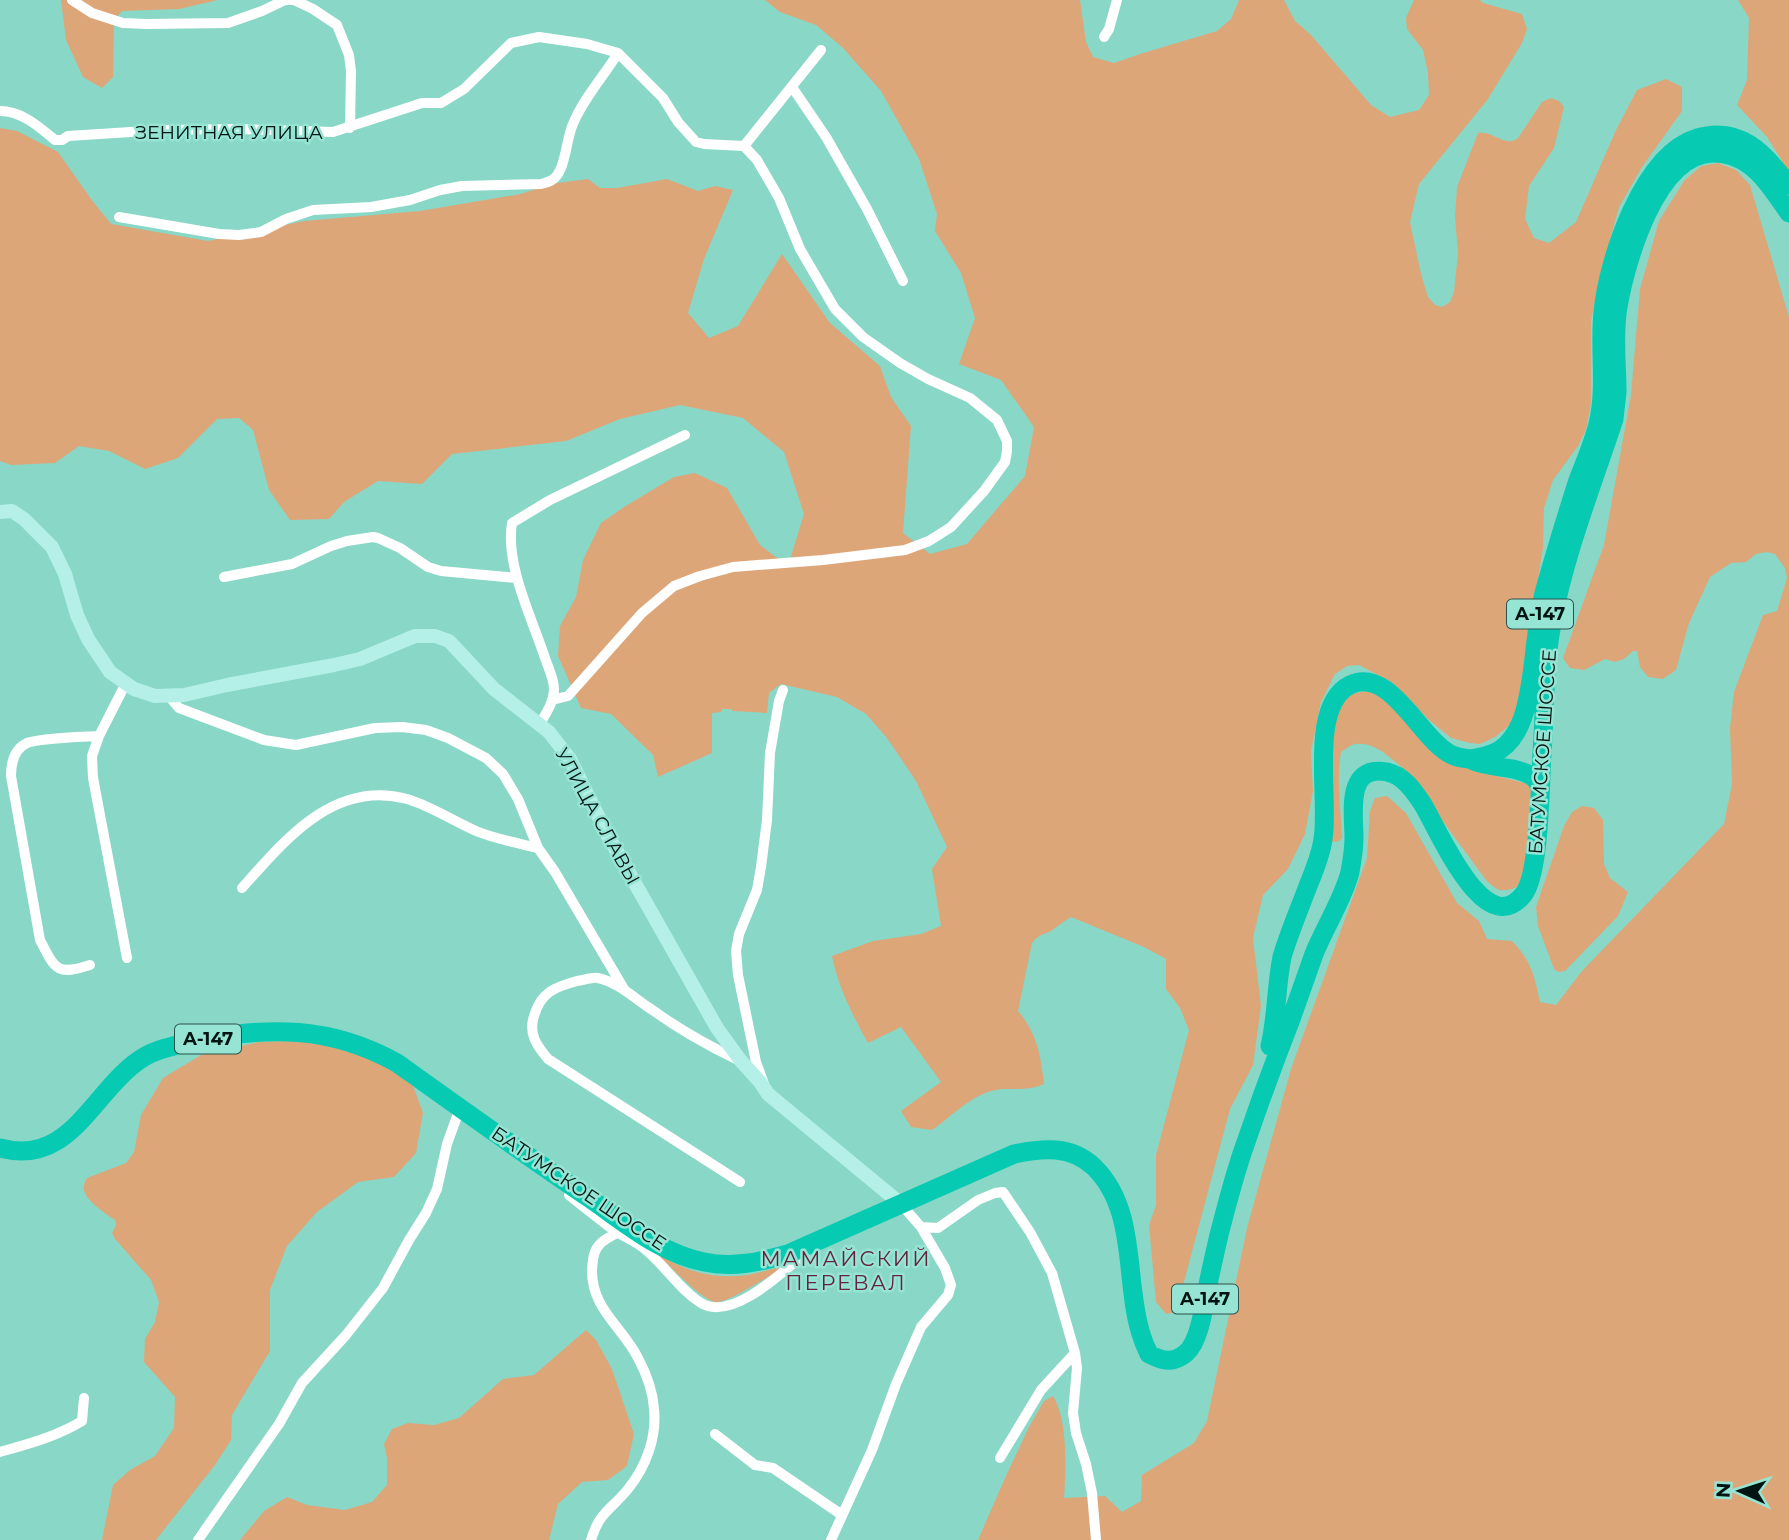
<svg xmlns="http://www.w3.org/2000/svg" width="1789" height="1540" font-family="Montserrat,sans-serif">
<rect width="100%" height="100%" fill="#89d7c7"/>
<path fill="#dda679" d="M61 0H218L179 9 122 11 114 20 113 77 102 88 83 77 66 40Z
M765 0H1080L1086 42 1093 57 1114 63 1140 54 1217 31 1231 19 1239 0H1284L1295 21 1311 35 1371 105 1390 117 1419 110 1429 95 1428 73 1423 50 1407 29 1406 18 1414 0H1480L1483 3 1522 14 1527 29 1522 43 1488 99 1419 184 1410 222 1421 274 1428 297 1435 305 1442 307 1450 302 1454 292 1458 253 1455 217 1457 187 1478 133C1495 131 1504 148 1518 138L1542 102 1551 98 1559 101 1564 107 1554 148 1529 186 1525 219 1534 238 1549 243 1576 222 1616 130 1637 90 1666 79 1682 87V111L1642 167 1619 207 1600 277 1591 321V403L1586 430 1578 446 1553 480 1544 508 1543 548 1517 711 1511 724 1495 737 1480 744 1470 743 1451 738 1429 720 1393 683 1359 665 1347 666 1335 674 1321 702 1311 751 1313 791 1305 834 1288 869 1263 895 1253 938 1261 1006 1253 1065 1230 1109 1176 1312 1166 1314 1156 1302 1149 1225 1156 1205V1155L1189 1030 1180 1008 1166 989V959L1144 947 1071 917C1064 921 1058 926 1051 931 1041 936 1041 933 1032 943L1018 1011C1037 1033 1041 1056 1044 1084 1023 1093 1010 1086 991 1091 968 1098 951 1117 932 1130L911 1127 901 1111 941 1082 901 1027 868 1043C853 1016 838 987 832 956L873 941 921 934 941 926 932 869 947 847 916 781 887 738 866 714 837 697 781 684 769 693 767 713 732 711V709H722L721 712 712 713V753L658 777 653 755 611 714 581 708 558 656 560 626 576 597 583 560 601 523 624 507 674 477 695 473 727 488 760 545 788 566 804 514 784 452 743 418 680 405 620 419 566 441 452 454 422 484 378 481 344 502 329 519 290 520 269 490 253 430 239 418 217 419 178 458 145 469 109 451 79 446 55 463 11 465 0 461V128L17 131 58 152 91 199 111 224 208 241 304 221 420 211 521 194 550 184 588 179 600 188H617L667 179 698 191 715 186 733 190 704 259 688 313 709 338 738 326 782 254 830 323 880 366 891 397 911 426 903 533 930 554 967 544 1025 476 1034 427 1001 380 959 364 975 318 961 273 935 231 937 214 919 159 881 91 843 48 816 25 780 12Z
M1738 0H1789V172L1767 137 1737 105 1747 80 1749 18Z
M1718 163 1736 170 1750 185 1789 317V1540H978L1005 1478 1029 1427 1044 1401 1053 1396C1068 1420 1066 1470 1064 1498L1105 1496 1122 1512 1141 1501 1142 1475 1194 1443 1207 1421 1247 1228 1291 1069 1367 858 1370 811 1375 798 1387 796 1406 813 1457 903 1479 921 1487 939 1512 941C1532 962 1534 975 1540 1002L1556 1005 1582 971 1724 824 1732 784 1730 728 1734 692 1763 615 1777 611 1787 578 1785 568 1775 554 1766 552 1756 554 1746 562 1731 563 1710 577 1689 623 1676 670 1663 679 1648 677 1640 667 1637 651H1633L1624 659 1615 662 1605 659 1584 670 1570 668 1563 658 1604 545 1631 395 1640 289 1659 221 1684 181 1701 166Z
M1374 689 1477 771 1525 783 1532 788 1534 795 1524 874 1517 887C1502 893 1497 891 1486 880L1405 770C1392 759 1374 741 1356 744 1351 744 1346 749 1341 752 1336 781 1341 809 1342 838L1339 841 1334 842 1331 841 1327 757 1343 696Z
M1582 806 1594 808 1603 820 1604 864 1610 878 1628 892 1618 916 1565 971 1558 972 1554 969 1538 926 1536 907 1564 826 1572 812Z
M314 1040 366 1053 411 1080 423 1113 416 1153 394 1177 358 1182 317 1212 287 1246 270 1290V1351L232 1415 231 1440 215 1465 156 1540H102L113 1485 130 1470 155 1456 174 1428 175 1397 144 1362 145 1339 155 1322 159 1302 151 1280 115 1239 112 1233 116 1225 115 1220C106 1214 86 1201 84 1190 83 1185 85 1182 87 1178L126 1163 134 1152 141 1115 163 1078 201 1055 259 1042Z
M653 1250C681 1271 713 1280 748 1275 759 1273 770 1269 781 1267L780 1270C766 1277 730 1302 716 1302 703 1302 665 1261 653 1250Z
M586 1330 596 1340 612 1369 634 1434 627 1466 608 1480 582 1482 558 1504 549 1540H240L264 1511 287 1497 307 1505 345 1510 372 1502 387 1485V1458L384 1444 392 1429 408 1423 434 1425 459 1418 503 1379 534 1375Z"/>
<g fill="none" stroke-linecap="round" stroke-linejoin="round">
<path stroke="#fff" stroke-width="10" d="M72 0 92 13 123 23 147 24 228 23 262 11 285 0H294L313 9 337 25 349 55 351 71 350 128
M1104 37 1109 29 1117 0
M792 87 826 137 867 209 903 281
M0 111C22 111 39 127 55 140H62L68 136 162 130 237 129 333 132 422 103H441L464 89 511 43 539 37 587 44 618 53 663 98 678 122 696 142 704 144 744 146
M744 146 821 50
M119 217 219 234 239 235 261 232 286 219 313 210 371 207 410 200 440 190 462 186 541 184C545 183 549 182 552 180 566 172 566 138 573 124 583 99 604 76 618 53
M224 577 292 564 331 546 347 541 373 537 378 538 400 548 428 567 441 571 517 578
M126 683 99 736 92 756 93 778 127 958
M168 695 179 708 264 740 296 745 375 728 402 727 426 730 448 738 486 758 503 774 518 799 538 848
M552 700 568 696 642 613 674 586 700 576 733 567 823 560 905 550 929 541 951 527 984 491 1005 462 1007 451V441L997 420 970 398 928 379 900 363 863 337 835 309 800 249 779 198 757 160 744 146
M540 724C546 713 554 702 554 689 554 679 548 667 545 658 532 618 505 565 512 523L550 500 685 435
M242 888C285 840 334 779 407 799 431 806 453 821 476 831 495 839 518 843 538 848L555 872 624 989
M90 965C56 976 55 969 40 940L11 776C11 764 14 749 27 743 41 738 82 737 99 736
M738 1060C709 1046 680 1030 654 1011 636 1000 620 983 598 978 592 977 584 980 577 981 555 987 541 992 534 1016 528 1034 537 1046 548 1059L740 1182
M764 1084 756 1062 738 975 736 951 739 934 757 890 761 867 767 820 770 753 779 701 783 690
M569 1195C584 1207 599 1219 615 1231 626 1238 638 1242 647 1251 666 1267 680 1290 701 1303 732 1322 784 1271 806 1252
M921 1227 938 1228 978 1200 995 1193 1003 1192 1030 1232 1052 1273 1075 1353 1077 1368 1073 1413 1076 1433 1086 1464 1092 1493 1096 1540
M715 1434 755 1465 773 1468 842 1515
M0 1452C28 1444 58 1436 82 1421L84 1398
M1000 1458 1041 1390 1075 1353
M198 1540 279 1424 302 1383 346 1335 383 1288 409 1240 426 1213 437 1189 447 1144 460 1108
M591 1540C599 1512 612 1509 628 1489 646 1467 657 1437 654 1409 653 1392 646 1373 638 1358 622 1326 591 1309 592 1269 593 1260 593 1251 600 1244 604 1239 612 1236 618 1232
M831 1540 872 1450 896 1384 921 1327 948 1295 951 1285 945 1268 921 1227 901 1204"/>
<path stroke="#b4efe8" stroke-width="14" d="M0 512 12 511 24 519 52 547 65 574 77 615 88 639 110 672 134 689 155 696 184 695 227 685 334 665 360 659 415 636H435L449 641 494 689 549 732 570 759 607 834 717 1028 741 1061 760 1082 768 1094 901 1204"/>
<path stroke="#06cab2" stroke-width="19" d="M1471 760C1490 769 1516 765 1533 777 1536 779 1538 783 1540 786
M1270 1046C1277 1017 1276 986 1282 957 1289 933 1299 910 1308 886 1314 871 1321 855 1323 839 1330 800 1308 706 1350 685 1390 665 1421 741 1452 755 1465 761 1481 759 1494 753 1513 745 1523 722 1527 702 1535 668 1535 632 1543 597 1553 559 1565 521 1577 483 1584 464 1593 444 1598 424 1607 387 1599 349 1603 312 1608 260 1642 155 1697 138 1741 125 1764 154 1789 185
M0 1148C72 1168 94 1087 144 1057 159 1048 178 1045 195 1041 268 1026 331 1026 397 1063 460 1108 524 1154 589 1198 624 1222 661 1254 704 1262 733 1268 760 1262 788 1254L1014 1154C1042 1148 1071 1145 1094 1167 1138 1210 1124 1280 1141 1334 1143 1341 1146 1348 1149 1354 1162 1361 1173 1364 1186 1353 1202 1339 1205 1295 1210 1275 1213 1261 1216 1248 1219 1235 1227 1204 1235 1172 1246 1142 1260 1101 1275 1060 1291 1019 1299 997 1306 976 1314 954 1324 929 1344 897 1350 872 1352 861 1354 849 1354 838 1354 813 1345 764 1387 772 1403 775 1414 791 1422 803 1437 826 1484 943 1523 895 1540 875 1540 784 1542 753 1545 710 1544 666 1552 623 1565 553 1592 486 1614 419 1615 410 1616 401 1617 392 1617 364 1613 335 1618 307 1626 261 1656 154 1713 153 1725 153 1738 157 1748 164 1765 176 1777 196 1789 213"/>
</g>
<g text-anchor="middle" stroke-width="5" stroke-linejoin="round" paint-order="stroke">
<g fill="#96e4d4" stroke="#2d534c" stroke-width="2">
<rect x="1507" y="599.5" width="66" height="29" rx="5"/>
<rect x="175" y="1024.5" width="66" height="29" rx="5"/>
<rect x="1172" y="1284.5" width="66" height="29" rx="5"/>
</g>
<g font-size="18" font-weight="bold" fill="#001511">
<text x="1540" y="620">А-147</text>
<text x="208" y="1045">А-147</text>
<text x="1205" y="1305">А-147</text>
</g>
<g font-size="19" fill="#001511" stroke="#96e4d4">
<text x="229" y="139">ЗЕНИТНАЯ УЛИЦА</text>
<text transform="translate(1542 752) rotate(-86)" y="7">БАТУМСКОЕ ШОССЕ</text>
<text transform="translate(598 816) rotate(61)" y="7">УЛИЦА СЛАВЫ</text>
<text transform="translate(579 1188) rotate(34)" y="7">БАТУМСКОЕ ШОССЕ</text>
</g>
<g font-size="21" letter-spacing="2" fill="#66233c" stroke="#96e4d4">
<text x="846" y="1266">МАМАЙСКИЙ<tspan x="846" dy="24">ПЕРЕВАЛ</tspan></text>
</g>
</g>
<g transform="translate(1740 1491) rotate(273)" stroke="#96e4d4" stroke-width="5" paint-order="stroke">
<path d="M0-5L12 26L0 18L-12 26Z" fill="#001511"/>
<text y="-10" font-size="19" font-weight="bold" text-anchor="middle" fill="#001511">N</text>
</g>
</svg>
